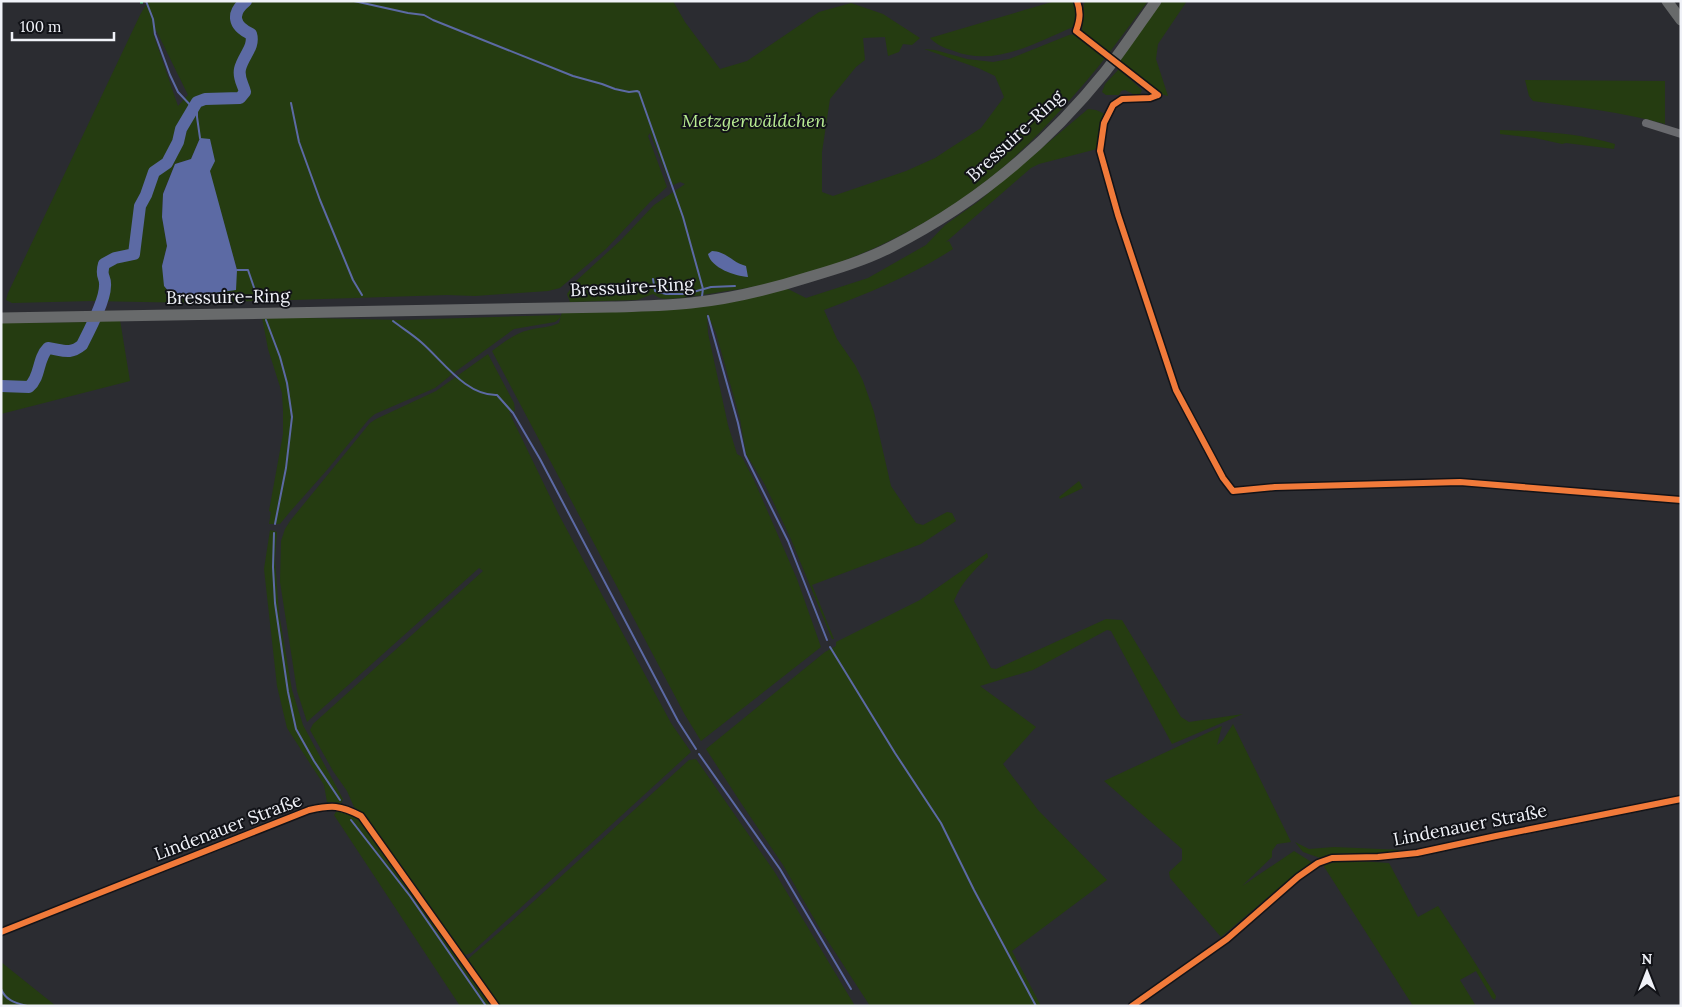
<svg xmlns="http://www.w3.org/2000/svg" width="1682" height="1007" font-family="Lora,serif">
<rect width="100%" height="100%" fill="#2b2c31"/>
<path fill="#253c11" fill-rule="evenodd" d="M148 1H673L685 22 720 69 747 61 819 12 851 3 883 14 920 38 912 45 903 44 899 52 888 56 885 37 863 38 865 60 856 67 830 99 822 152V192L833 196 906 171 935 158 981 128 1004 97 995 76 978 68 924 49 935 50 967 59 993 62 1009 59 1069 35 1076 34 1106 57C1074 97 1039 136 1000 170 923 234 826 277 727 291 714 293 670 301 660 298 657 297 655 295 653 294L637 300 570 302 567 294 575 282 622 239 654 205 685 184 680 182 671 186 650 133 648 136 667 187 650 202 606 249 560 288 548 291 475 296 447 295 196 303 91 301 12 303 6 300 8 293 140 15ZM156 30 188 95 178 106 153 33ZM200 138 237 270 162 266 167 246 162 217 163 193 175 164 191 159Z
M1055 1H1074C1077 11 1079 18 1073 27 1035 43 995 67 954 51 944 48 937 45 930 38Z
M1088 1H1148L1109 53 1082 31 1084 3Z
M1162 1H1187L1158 44 1156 59 1168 96 1161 94 1119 60Z
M1119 69 1142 90 1140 94 1135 95 1125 90 1121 91 1119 95H1106L1102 92 1105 84Z
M1525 80 1665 81V124C1622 112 1577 107 1533 101L1529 96Z
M1088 109 1096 110 1105 114 1097 149 1039 164 1031 168 946 242 949 241 953 249C913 275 869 293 824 310L837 339 855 365 863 381 874 412 891 486 916 523 923 525 947 512 952 513 956 521 921 544 812 585 834 639H832L790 537 765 485 746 454 740 419 716 333 707 313 708 333 728 425 737 454 742 457 754 480 797 579 821 647 701 741 685 715 492 351C503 343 515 333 529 330 540 327 549 328 559 323L563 308H613L782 286 806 298 868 278 926 245 945 225 979 201Z
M1500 130C1538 131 1578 133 1615 144L1614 149 1566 143 1562 144 1535 138 1500 134Z
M559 315 561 316 559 319 555 322 514 329 455 372 435 388 375 414 369 419 327 470 289 513 280 524H269L271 512 269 511 283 434V411L282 393 268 349 262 317 402 320Z
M120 320 130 381 1 414V390C10 389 22 392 30 389 41 386 45 362 51 352L71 354 83 347 97 321Z
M89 322 80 342 65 346 47 342 35 373 25 385 1 383V323Z
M488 354 514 403 515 411 509 412 559 515 671 723 691 752 471 953 465 955 370 822 354 807 347 791 333 771 310 730 313 724 483 571 479 568 307 722 297 691 280 582 281 541 285 529 290 521 370 423 376 419 436 391Z
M1079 481 1083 488 1060 499 1059 497Z
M270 530 277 532 275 559 279 613 292 690 303 725 343 799 341 803 327 802 324 785 287 728 277 686 264 569Z
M987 553 988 557C974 570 961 583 954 601L991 668 996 669 1106 619 1122 620 1181 717 1189 722 1243 714 1172 744 1111 631 1107 630 1033 670 980 686 1036 727 1003 764 1038 810 1107 880 1012 951 1041 1006H870L820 929 783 865 743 806 706 749 825 652 836 646V642L920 600Z
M1233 724 1291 842 1277 844 1272 851V857L1242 886 1294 851 1313 863 1293 876 1221 937 1170 878 1169 872 1182 860V849L1104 781 1222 726 1217 745 1223 740Z
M696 759 774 871 855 1006H500L468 962V959L511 922 689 760Z
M337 810 350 814 364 824 453 951 458 961 463 965 493 1006H460L334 815Z
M1295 842 1309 849 1334 847 1403 850 1377 854 1330 855 1320 858 1303 852Z
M1343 860 1389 863 1418 917 1438 906 1465 947 1496 996 1495 1000 1492 998 1476 971 1460 980 1476 1006H1413L1323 865Z
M1 961V962L56 1006H1Z"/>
<path fill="#5c6aa4" d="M200 138 210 139 215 161 210 171 237 270 236 290 199 295 170 293 164 286 162 266 167 246 162 217 163 194 175 164 191 159Z
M712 251C728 252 731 262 746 266L748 277C735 276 711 268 708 254Z"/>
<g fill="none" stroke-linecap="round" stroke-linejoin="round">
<path stroke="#5c6aa4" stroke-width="2" d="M146 1 153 19 155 34 170 75 178 92 193 108
M354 1 408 13 424 15 433 20 573 76 602 84 615 89 629 92 637 91 639 92 683 217 703 289 702 296
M197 102V117L200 138
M291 103 299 142 320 200 353 280 362 295
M237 270H248L258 299
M653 279 655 291 666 294H686L711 287 735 286
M708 316 738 423 745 455 788 541 827 640
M266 320 280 357 287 383 292 417 286 468 275 524
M393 321C402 328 412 334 421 342 443 361 466 396 497 395L513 413 540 459 678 721 696 749
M274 533 273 567 275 603 288 692 296 729 314 761 340 800
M830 647 895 753 941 823 974 890 1036 1006
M699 754 780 869 851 989
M351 820 410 896 486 1006
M1 989C6 1001 16 1003 27 1006"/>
<path stroke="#5c6aa4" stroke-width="12" d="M1 386 29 387C41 377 37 359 48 348 63 350 70 355 82 345 89 331 105 301 105 286 106 276 100 278 104 264L115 258 134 254 140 206 146 195 154 172 167 163 178 142 181 129 197 102 205 99 240 98 245 92C243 84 238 78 240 69 243 56 255 47 251 34 233 26 231 13 246 1"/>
<path stroke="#696a6e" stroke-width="8" d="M1646 123 1681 134
M1 932 309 810C332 805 340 805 361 816L496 1006
M1132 1006 1227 939 1298 877 1318 863 1332 858 1378 857 1417 853 1496 836 1681 799"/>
<path stroke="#686a6b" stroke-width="11" d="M1667 1 1681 20
M1 318 612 307C639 306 665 306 691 303 731 299 771 289 809 277 836 269 866 260 891 247 974 205 1047 144 1105 72 1123 49 1139 25 1156 1"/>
<path stroke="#2db169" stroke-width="5" stroke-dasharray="10 5" stroke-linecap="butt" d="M140 1H143"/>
<g stroke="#121318" stroke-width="9">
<path id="cycleway" d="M1077 1C1081 12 1080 20 1076 31L1158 95
M1158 95 1150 98 1122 99 1113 105 1104 123 1100 151 1118 215 1176 390 1223 478 1233 491 1275 487 1460 482 1681 500
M1 932 309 810C332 805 340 805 361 816L496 1006
M1132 1006 1227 939 1298 877 1318 863 1332 858 1378 857 1417 853 1496 836 1681 799"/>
</g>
<use href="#cycleway" stroke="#f17a3a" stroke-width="6"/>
</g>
<g text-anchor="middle" stroke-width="4" stroke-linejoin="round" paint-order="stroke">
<g font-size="18" font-style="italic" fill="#b9ed93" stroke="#121318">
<text x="754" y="127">Metzgerwäldchen</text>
</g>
<g font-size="18" fill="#f0f2f8" stroke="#121318">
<text transform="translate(1015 136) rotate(-43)" y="6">Bressuire-Ring</text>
<text transform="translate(632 287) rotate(-3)" y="6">Bressuire-Ring</text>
<text transform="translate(228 297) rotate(-1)" y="6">Bressuire-Ring</text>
<text transform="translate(1470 825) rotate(-11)" y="6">Lindenauer Straße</text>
<text transform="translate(228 827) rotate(-21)" y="6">Lindenauer Straße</text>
</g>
</g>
<rect width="1682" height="1007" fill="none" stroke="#f0f2f8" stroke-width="5"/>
<g transform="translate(1647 972)" stroke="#121318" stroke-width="4" paint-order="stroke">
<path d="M0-4L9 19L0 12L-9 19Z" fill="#f0f2f8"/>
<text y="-8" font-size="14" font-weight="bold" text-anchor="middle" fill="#f0f2f8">N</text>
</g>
<path d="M12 32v8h102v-8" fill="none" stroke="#f0f2f8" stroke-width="2.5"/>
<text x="20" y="32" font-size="15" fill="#f0f2f8" stroke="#121318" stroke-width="4" paint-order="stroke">100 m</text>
</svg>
